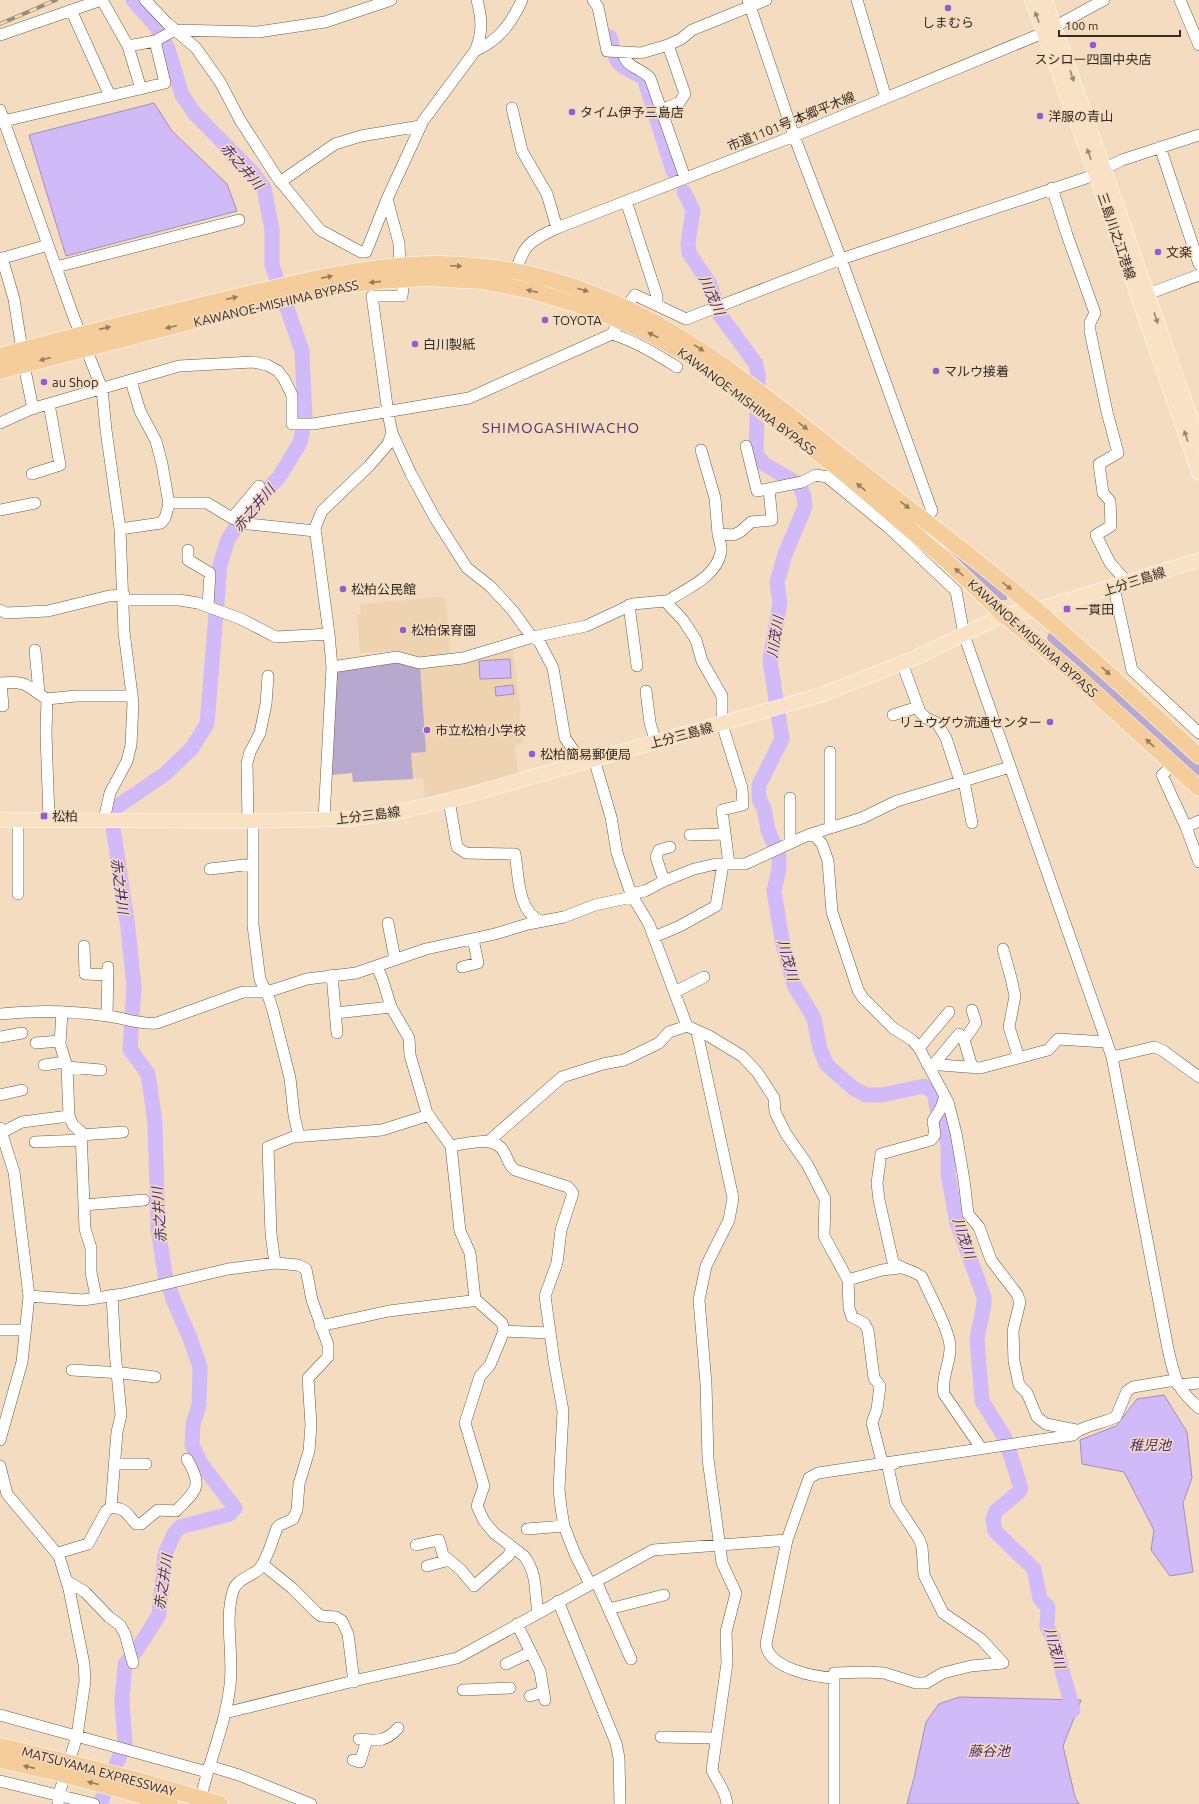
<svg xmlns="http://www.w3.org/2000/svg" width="1199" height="1804" font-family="Ubuntu,'Noto Sans JP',sans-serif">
<rect width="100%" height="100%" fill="#f4dcc1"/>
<path fill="#efd3b1" d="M441 597 446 599 450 657 426 658 395 651 360 653 357 615H361L360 604Z
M512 646 521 710 519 717 524 742 515 746 518 774 425 798 423 778 353 782 352 773 331 775 415 664Z"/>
<path fill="#b6a8cf" d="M929 532 1007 594V600H998L958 559Z
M1050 631 1125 695 1199 765V782L1049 643 1047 638Z
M395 660 420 665 426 752 411 753 413 779 353 782 352 773 331 775 335 671Z"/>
<path fill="#d1baf8" stroke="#a28fb7" d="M154 103 172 131 227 184 237 211 66 256 29 135Z
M510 659 511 678 480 679 479 661Z
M513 685 514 694 496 696 495 687Z
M1164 1395 1187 1432 1192 1478 1183 1503 1193 1572 1170 1576 1151 1550 1154 1530 1124 1472 1082 1464 1080 1440 1116 1426 1137 1399Z
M959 1697 1081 1700 1063 1746 1075 1797 1079 1804H907L914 1778 926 1722 939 1704Z"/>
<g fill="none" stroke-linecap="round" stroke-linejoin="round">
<path stroke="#d1baf8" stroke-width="15" d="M610 37C616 68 619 64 644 78L673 171
M684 192 693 210 688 243 689 253 710 284 720 315 756 364 758 375 756 454 764 464 790 479 800 487 804 496 805 507 785 554 777 583 780 603 770 660 782 739 759 785V799L764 808 768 830 779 856V869L774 891 782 940 794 985 814 1018 820 1049 827 1065 853 1088 866 1095H882L924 1086 934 1092 937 1109 942 1114 948 1146V1174L957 1223 984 1297V1304L977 1339 982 1401 1005 1438 1021 1488 1020 1491 996 1511 993 1520 995 1531 1034 1569 1040 1599 1048 1607 1047 1627 1053 1638 1073 1710
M100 1804 125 1743 122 1701 125 1664 136 1651 159 1615 165 1554 174 1534 180 1527 230 1514 235 1508 202 1465 192 1445 193 1425 199 1404 200 1367 190 1338 173 1299 165 1274 158 1229 155 1122 148 1074 130 1049 134 987 128 928 113 827 115 808 165 774 192 748 207 724 220 565 228 539 245 514 279 477 300 443 305 418 302 351 272 265V230L264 188 252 172 195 114 182 95 168 49 156 26 133 0"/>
<g stroke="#6f5b42" stroke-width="12">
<path id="minor" d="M102 0 128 46 141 89
M145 0 167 23 196 48 220 82 240 120 276 176 320 230 361 252H366L387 199
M477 0C482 19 483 33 475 51L423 121 387 199 399 243 400 267 404 279 402 296H372L388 413 392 433 411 474 435 518 467 568 490 586 513 611 531 636 539 641 553 668 565 738 576 754 588 761
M593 0 598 7 607 51 641 53 668 45
M748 0 794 136 841 259 932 511 921 526
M857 0 886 98
M1180 0 1199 45
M71 10 110 96
M0 35 101 0
M128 46 155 41
M475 51C499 40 511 24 522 0
M623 53C625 67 641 68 650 78L685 178
M512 108 522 151 547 194 557 228
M0 110 74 318 102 389 106 430 120 529 124 632 133 703 131 745 127 761 110 793 104 820
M661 110 679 103 685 94 668 45 681 39 692 30 766 0
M0 122 165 83 155 41 175 30 258 32 325 22 391 0
M1160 147 1199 264
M280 182 335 144 361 136 420 126
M1052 188 1067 235 1095 313 1090 323V331L1107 412 1118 453 1099 464 1103 493 1110 501 1111 526 1096 535 1110 563 1127 582
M626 201 657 296V305
M2 258 14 299 22 350
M0 259 48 245
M56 267 239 220
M514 278C523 246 527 242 557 228L794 136 1043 33 1104 0
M1148 294 1199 275
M612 334C635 341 656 354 677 367
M24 365 33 409
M0 423 31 409 179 366 253 362 267 365 278 371 284 379 292 395V424H313L469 398 612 334 626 307 635 295 686 319 841 259 1086 178 1122 160 1199 135
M746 446 757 491 802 482 816 475 827 477
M701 450 715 498 718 534
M840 470 827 477 888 527 956 591 964 635 1112 1057 1168 1349C1175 1378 1175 1387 1199 1408
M32 474 60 465 49 404
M168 503H207L232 518 249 524 315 531
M0 510 35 503
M232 518 259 486
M120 529 161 523 165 518 169 504 162 464 156 441 140 411 131 381
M188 550V560L210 573 208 606
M1114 588 1132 670 1199 733
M124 600H179L198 603 241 619 276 637 329 634
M666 602C685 589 716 578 721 552 722 547 719 539 718 534L733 535 740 532 751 522 772 520 769 489
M629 605 637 666
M0 610 6 613 48 611 109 596 124 595
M35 650 39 693
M902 663 920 712 926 718 937 723 946 738 960 781
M332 667 397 657 419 663 463 658 533 637 586 626 633 604 665 601 683 620 696 640 702 661 722 696V724L742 788 743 805 722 810 729 864
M0 683C30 681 25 686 47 699L76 696H132
M1 683 3 706
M646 691 650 723 656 742
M47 699 46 733 49 819
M893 715 918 707
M594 759 611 817 617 853 631 894 649 924 687 1026
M1173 765 1162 775 1186 827 1199 862
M964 781 972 823
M790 798V843
M449 800 457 847 466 853 515 854C519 876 517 910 540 921
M324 819 332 667 329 634 315 528 322 511 369 466 388 444 392 433
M248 821 247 763 250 752 260 733 266 704 268 676
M253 821V925L260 980 267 992 273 1011 290 1078 294 1115 299 1137
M830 827V752
M1186 827 1199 821
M690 835 725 834
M808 835 815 836 822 844 828 861 832 912 858 990 863 998 893 1028 912 1040 919 1048 948 1102 956 1133 964 1180 968 1214 979 1227 991 1260 1017 1294 1020 1302 1013 1331 1014 1361 1019 1385 1027 1393 1037 1417 1046 1424 1076 1430
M210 869 253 864
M664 881 656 857 659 850 670 847
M18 894V820
M631 894 645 891 664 881 694 869 716 864H745L808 835 862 818 897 801 1010 767
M388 923 395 959
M654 937 680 926 716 906 723 864
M84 946 85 974 108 975
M1003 949 1011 978 1015 996 1009 1027 1019 1058
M374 967 378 969 383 981 391 1007 409 1038 410 1055 427 1113 451 1146 460 1231 470 1253 475 1299 502 1323 504 1331 490 1365 480 1376 465 1423 484 1486 477 1506 484 1521 494 1533 524 1556C538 1575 534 1590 538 1612
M462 967 478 963 473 939
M332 975 337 1033
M675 992 704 977
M62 1012 60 1044 67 1067 69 1116 73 1125 81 1132 85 1229 91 1248V1272L96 1297
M335 1013 391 1007
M0 1014C35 1010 73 1011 108 1016 124 1018 140 1025 157 1023L243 992H267L307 979 356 973 426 949 495 934 528 924 564 917 595 905 632 897
M107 1016 108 967
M697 1032 733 1198 729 1220 706 1266 699 1300 706 1384 708 1459 722 1563 736 1593 726 1632 727 1663 712 1770C717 1782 726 1791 727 1804
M0 1037 22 1033
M36 1043 60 1041
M919 1048 949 1012
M1112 1057 1154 1047 1162 1050 1199 1077
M927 1064 980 1068 1048 1050 1058 1039 1106 1042
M934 1064 959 1034
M44 1065 65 1062
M67 1067 101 1070
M972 1067 964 1040 976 1023 972 1010
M0 1095 22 1090
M945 1096 941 1108 933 1121 935 1135 931 1140 881 1154 877 1183 879 1200 893 1262C902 1270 913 1270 922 1277 929 1294 949 1329 950 1346 951 1362 941 1377 944 1394L981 1448
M0 1128 14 1172 29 1296 22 1362 0 1440
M1 1133 22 1122 69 1116
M81 1135 123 1132
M489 1141 562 1077 603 1064 624 1060 659 1043 669 1032 687 1026 709 1036 742 1056 757 1072 774 1098 775 1112 786 1134 807 1164 825 1199 824 1236 848 1280 849 1308 852 1317 864 1323 868 1330 874 1378 880 1386 877 1409 872 1423 882 1462
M35 1142 81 1140
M451 1146C467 1144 494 1134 504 1152 508 1158 508 1165 515 1170L568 1187 573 1193 561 1230 557 1263 545 1296 554 1361 563 1411 559 1489 561 1508 564 1526 575 1554 590 1584
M84 1205 144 1200
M275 1263 271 1234 268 1147 293 1137 382 1130 429 1115
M848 1280 882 1270 899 1268
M29 1296 83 1300 123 1294 228 1269 275 1263 298 1265 306 1269 312 1300 328 1345V1357L308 1378 311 1425 309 1451 299 1484 297 1510 293 1519 280 1525 277 1528C272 1541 268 1557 260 1568 252 1577 237 1578 233 1591 224 1622 234 1653 230 1685 226 1721 212 1754 203 1789
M320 1326 389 1311 471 1301 475 1299
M0 1330H26
M504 1331 549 1333
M72 1370 122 1373 155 1377
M1178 1385 1199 1383
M899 1461 888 1467 896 1504 919 1539 922 1547 924 1575 943 1613 981 1639 1003 1663
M115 1464H146
M0 1466 7 1494 59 1556 69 1589 84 1664 85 1681 77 1736 59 1794 58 1804
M111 1507C127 1509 126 1513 136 1524H141L158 1510 176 1511C196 1490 204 1488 187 1459
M527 1529 564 1526
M416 1545 439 1540 443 1555 461 1570 474 1586 508 1556 513 1548
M58 1553 88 1544 106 1511 111 1507 117 1432 121 1415 115 1351 112 1295
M261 1566 266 1567 292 1588 316 1612 321 1616 336 1617 342 1621 348 1634 354 1682
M427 1566 449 1560
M67 1581 85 1592 109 1617 120 1625 125 1634 133 1663
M596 1581 631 1659
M558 1601 616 1743 619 1758 620 1804
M609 1609 664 1595
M517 1624 540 1671 545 1700
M506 1664 531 1652
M834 1678C814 1677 768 1668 766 1644L787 1540 809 1478 818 1473 1073 1435C1080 1426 1104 1423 1116 1417L1127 1391 1133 1387 1175 1380
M463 1690 510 1688
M530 1696 543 1692
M225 1713 362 1679 457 1658 653 1550 787 1540
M0 1715 207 1772
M661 1737 715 1738
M359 1739C377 1741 386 1742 398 1728
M353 1760 360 1762 367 1740
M209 1766 239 1775 311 1804
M0 1781 94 1804
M834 1804V1673L868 1672 884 1673 916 1683H926L943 1673 971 1666 1003 1663"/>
</g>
<g stroke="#fff" stroke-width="15">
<path id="major" d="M1032 0 1095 172 1199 473
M1045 0 1199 442
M0 820 248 821 349 819 393 813 451 800 821 695 915 658 1004 615 1036 610 1199 560"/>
</g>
<g stroke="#fff" stroke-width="17">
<path id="highway" d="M0 356C75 335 151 317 227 299 296 283 367 264 438 264 619 265 733 372 867 476 925 521 984 565 1040 613 1094 659 1146 708 1199 756
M0 371 263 303 340 286 379 281 427 278 481 281 532 291 592 309 646 332 693 358 840 470 947 561 1004 615 1073 673 1199 788
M0 1746 63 1761
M0 1760 58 1773
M134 1779 220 1804
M129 1792 170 1804"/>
</g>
<use href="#minor" stroke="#fff" stroke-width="11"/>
<use href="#major" stroke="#f9e1c3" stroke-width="14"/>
<use href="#highway" stroke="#f5cd9b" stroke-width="16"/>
<g stroke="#9b8a77" stroke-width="4">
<path id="rail" d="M0 24 56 0"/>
</g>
<use href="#rail" stroke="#f4dcc1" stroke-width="2.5" stroke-dasharray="8" stroke-linecap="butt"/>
<g stroke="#fff" stroke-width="17" stroke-linecap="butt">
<path id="highway-bridge" d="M63 1761 134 1779
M58 1773 129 1792"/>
</g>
<use href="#highway-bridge" stroke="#f5cd9b" stroke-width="16"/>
</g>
<defs><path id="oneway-solid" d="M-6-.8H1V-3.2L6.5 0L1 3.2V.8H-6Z"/></defs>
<g fill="#968672">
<use href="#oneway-solid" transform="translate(1037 17) rotate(-110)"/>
<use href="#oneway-solid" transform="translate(1072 76) rotate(71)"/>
<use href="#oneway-solid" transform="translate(1089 154) rotate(-110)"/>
<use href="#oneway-solid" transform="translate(1156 318) rotate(71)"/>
<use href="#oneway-solid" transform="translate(1186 436) rotate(-109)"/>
</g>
<g fill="#947c5e">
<use href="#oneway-solid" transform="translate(456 266) rotate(3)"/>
<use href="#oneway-solid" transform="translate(327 277) rotate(-11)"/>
<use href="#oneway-solid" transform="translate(375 282) rotate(174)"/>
<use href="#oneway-solid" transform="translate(583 290) rotate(18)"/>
<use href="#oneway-solid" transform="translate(532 291) rotate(-167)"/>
<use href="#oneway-solid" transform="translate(232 298) rotate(-13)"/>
<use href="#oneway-solid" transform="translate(171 327) rotate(166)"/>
<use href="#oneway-solid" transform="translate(105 328) rotate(-13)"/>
<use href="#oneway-solid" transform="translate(653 335) rotate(-153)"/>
<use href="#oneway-solid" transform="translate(699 348) rotate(33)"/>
<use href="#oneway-solid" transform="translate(45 359) rotate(165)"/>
<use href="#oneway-solid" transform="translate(803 426) rotate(38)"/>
<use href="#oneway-solid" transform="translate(861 487) rotate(-140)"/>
<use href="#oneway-solid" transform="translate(905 505) rotate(38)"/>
<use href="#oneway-solid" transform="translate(959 572) rotate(-138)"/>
<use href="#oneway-solid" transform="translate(1007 586) rotate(39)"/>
<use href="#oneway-solid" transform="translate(1106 671) rotate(43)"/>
<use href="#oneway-solid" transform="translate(1150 743) rotate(-137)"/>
<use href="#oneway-solid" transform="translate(29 1767) rotate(-167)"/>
<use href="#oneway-solid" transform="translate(93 1783) rotate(-166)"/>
</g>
<g fill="#905bd3" stroke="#f4dcc1" stroke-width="1.5">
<circle cx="948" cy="8" r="4"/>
<circle cx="1093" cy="45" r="4"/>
<circle cx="572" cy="112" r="4"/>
<circle cx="1040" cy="116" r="4"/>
<circle cx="1158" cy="252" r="4"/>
<circle cx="545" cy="320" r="4"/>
<circle cx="415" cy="344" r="4"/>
<circle cx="936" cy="371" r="4"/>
<circle cx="44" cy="382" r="4"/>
<circle cx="343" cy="589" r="4"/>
<rect x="1063" y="605" width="8" height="8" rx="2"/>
<circle cx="403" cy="630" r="4"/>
<circle cx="1050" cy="722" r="4"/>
<circle cx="427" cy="730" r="4"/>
<circle cx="532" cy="754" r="4"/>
<rect x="40" y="812" width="8" height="8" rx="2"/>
</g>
<g text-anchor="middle" stroke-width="3" stroke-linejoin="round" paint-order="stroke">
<g font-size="13" fill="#332a20" stroke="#f4dcc1" text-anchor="start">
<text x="948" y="27" text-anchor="middle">しまむら</text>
<text x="1093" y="64" text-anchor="middle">スシロー四国中央店</text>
<text x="580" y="117">タイム伊予三島店</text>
<text x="1048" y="121">洋服の青山</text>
<text x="1166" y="257">文楽</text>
<text x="553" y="325">TOYOTA</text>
<text x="423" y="349">白川製紙</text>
<text x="944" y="376">マルウ接着</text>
<text x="52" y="387">au Shop</text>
<text x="351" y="594">松柏公民館</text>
<text x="1075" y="614">一貫田</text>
<text x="411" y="635">松柏保育園</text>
<text x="1042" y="727" text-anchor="end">リュウグウ流通センター</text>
<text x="435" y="735">市立松柏小学校</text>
<text x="540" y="759">松柏簡易郵便局</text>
<text x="52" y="821">松柏</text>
</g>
<g font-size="13" fill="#332a20" stroke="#f4dcc1">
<text transform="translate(791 121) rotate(-22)" y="5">市道1101号 本郷平木線</text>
<text transform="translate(1117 236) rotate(71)" y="5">三島川之江港線</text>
<text transform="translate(276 303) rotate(-13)" y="5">KAWANOE-MISHIMA BYPASS</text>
<text transform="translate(747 401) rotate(37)" y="5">KAWANOE-MISHIMA BYPASS</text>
<text transform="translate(1134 581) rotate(-18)" y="5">上分三島線</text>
<text transform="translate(1033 638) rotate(42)" y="5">KAWANOE-MISHIMA BYPASS</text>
<text transform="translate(681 735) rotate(-15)" y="5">上分三島線</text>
<text transform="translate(368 815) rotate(-7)" y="5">上分三島線</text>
<text transform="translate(99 1771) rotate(15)" y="5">MATSUYAMA EXPRESSWAY</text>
</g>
<g font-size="14" font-style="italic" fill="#4a2a71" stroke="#f4dcc1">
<text transform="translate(242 166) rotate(49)" y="5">赤之井川</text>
<text transform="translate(712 295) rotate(66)" y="5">川茂川</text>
<text transform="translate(254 508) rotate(-50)" y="5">赤之井川</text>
<text transform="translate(775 637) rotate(-81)" y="5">川茂川</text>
<text transform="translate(120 886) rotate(83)" y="5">赤之井川</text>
<text transform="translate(788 960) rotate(75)" y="5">川茂川</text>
<text transform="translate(159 1215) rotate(-94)" y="5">赤之井川</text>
<text transform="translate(964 1238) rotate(72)" y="5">川茂川</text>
<text x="1150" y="1450">稚児池</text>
<text transform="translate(163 1582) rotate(-82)" y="5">赤之井川</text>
<text transform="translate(1055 1648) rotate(74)" y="5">川茂川</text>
<text x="989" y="1756">藤谷池</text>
</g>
<g font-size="15" letter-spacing="1" fill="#4d346f" stroke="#f4dcc1">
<text x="561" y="433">SHIMOGASHIWACHO</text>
</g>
</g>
<path d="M1059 30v6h121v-6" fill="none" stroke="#332a20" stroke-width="2"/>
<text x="1065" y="30" font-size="12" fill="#332a20" stroke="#f4dcc1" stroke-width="3" paint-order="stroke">100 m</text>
</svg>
